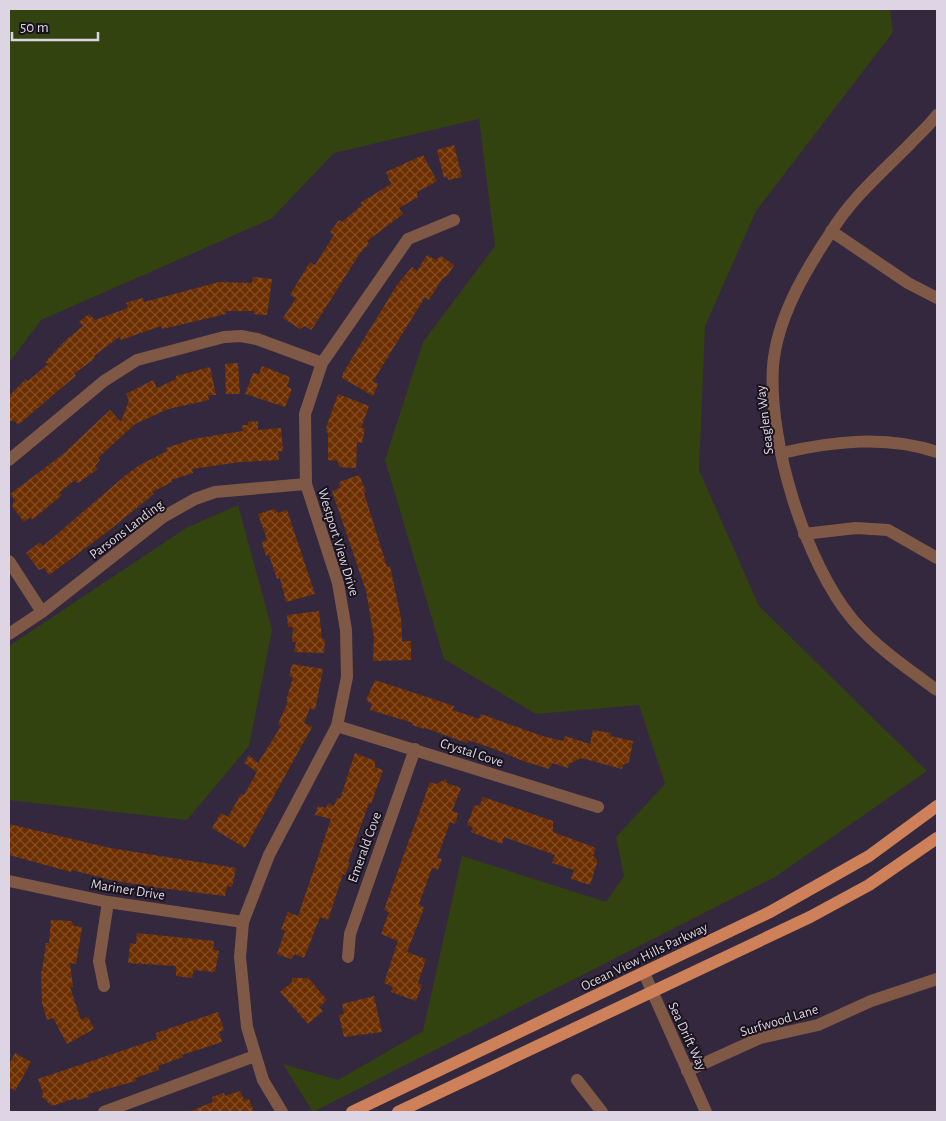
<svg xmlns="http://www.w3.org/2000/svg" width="946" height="1121" font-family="'Alegreya Sans',sans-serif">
<defs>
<pattern id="building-cross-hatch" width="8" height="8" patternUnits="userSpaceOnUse" patternTransform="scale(1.25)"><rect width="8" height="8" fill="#6e2f00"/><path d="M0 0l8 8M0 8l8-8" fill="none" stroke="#824c25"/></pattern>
</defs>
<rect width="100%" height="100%" fill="#34283e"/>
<path fill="#324310" d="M9 9H890L893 32 756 211 705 326 699 470 759 606 927 771 775 877 313 1112 283 1064 338 1080 423 1031 462 856 606 902 624 876 616 837 665 784 639 705 536 714 444 659 385 460 423 342 495 246 479 119 334 153 271 219 41 320 9 363Z
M238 505 272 630 249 746 187 820 9 800V646L186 528Z"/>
<path fill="url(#building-cross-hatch)" d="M454 145 462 177 448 180 447 176 444 178 437 150Z
M423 155 437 181 417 192 418 197 399 208 403 214 367 241 369 244 360 253 314 326 311 330 305 326 300 329 283 318 296 298 290 295 310 262 315 265 334 235 330 232 339 220 342 222 362 205 360 203 391 184 386 172Z
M427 255 436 260 441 256 454 265 448 275 442 279 429 300 425 297 373 381 378 384 373 396 342 378 343 373 397 285 412 267 417 271Z
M253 277 272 279 267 315 254 314V311H225L226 314 162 329 161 326 121 340 119 337 94 356 95 358 74 374 76 376 66 384 18 425 15 421H9V396L26 379 28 381 48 364 45 362 66 340 83 326 79 322 89 314 95 320 128 308 126 303 135 300 143 298 144 302 219 282 252 283Z
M238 363 240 394H226L225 364Z
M262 366 290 377 287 387 291 388V392L285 407 245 394 253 373 259 374Z
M210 367 216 395H208L209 400 168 409 135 424 98 458 100 460 95 466 98 469 78 483 75 480 59 493 62 495 32 520 31 517 24 522 12 506 15 500 10 494 62 455 110 410 121 422 129 400 126 394 153 380 157 388 176 379V376Z
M338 394 369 406 361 428H365L362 443 357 442 356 468 339 467 338 461 328 460V434L326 428Z
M258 421V430L281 428 283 451H278L279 460 240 462 192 469 193 473 171 480 172 482 152 492 154 494 107 532 49 575 44 568 39 570 26 553 40 542 43 546 126 475 138 466 167 451 166 448 193 439 243 431 242 425H248V422Z
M359 475 366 492 364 493 387 567 390 566 401 618 402 641H411V660L373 661 374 637 366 591 332 491 340 488 339 482Z
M274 509 278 513 287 510 315 594 286 602 280 578 277 579 269 555 266 556 262 543 267 539 258 514Z
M319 611 322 639H325L324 653 294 652 296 642H292L293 627H288L287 615Z
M292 664 323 669 315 710 310 708 304 723 312 727 245 848 212 828 221 813 228 817 241 794 244 795 257 772 244 763 249 755 258 763 281 726 278 724 288 702 286 701 293 677 289 676Z
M375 680 454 706 453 710 479 719 481 714 542 736 563 741 565 736 590 744 593 730 611 733 610 736 633 741 629 762 623 765 622 769 581 758 569 764 568 768 552 763 549 769 523 761 497 750 468 740 467 743 425 728 424 729 412 725 413 723 370 710 372 704 366 700Z
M355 753 375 761V767L383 770 371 804 369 803 348 862 350 863 345 875 343 874 328 920 320 917 304 958 295 954 291 959 277 954 285 931 281 929 288 912 298 916 331 819 315 815 318 806 326 808 328 803 334 806 337 798 340 799Z
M446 779 447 783 461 788 452 811 458 813 455 824 450 822 443 842 437 858 442 859 438 870 432 868 419 904 424 908 407 952 426 959 418 983 422 985 416 1001 391 992 393 987 384 983 398 941 381 934 389 912 384 910 430 782 436 784Z
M483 797 553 821V832L596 848 593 856 597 859V863L590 885 571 879 574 870 552 863 555 855 504 837 502 844 471 832 473 827 467 825 474 806 480 805Z
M9 824 110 848 236 868 232 887 227 886 225 896 152 887 111 880 72 870 71 872 9 855Z
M51 920 71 921 74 926 82 927 76 964 70 963 73 987H70L81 1020 86 1017 89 1019 94 1029 67 1044 53 1018 47 1020 42 1003 41 971H42L46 943H49Z
M137 933 214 941 213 949 219 951 215 972 194 970 192 978 176 976V966L128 963 130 943 136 944Z
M292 978H308L327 1000 319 1007 323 1011 308 1024 280 992 292 982Z
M374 996 382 1032 344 1037 339 1015 344 1014 342 1004Z
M218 1012 224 1030 219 1032 222 1042 182 1055 183 1057 158 1066 159 1070 135 1078 136 1081 88 1094 89 1097 77 1100 76 1098 52 1106 42 1097 43 1093 38 1079 157 1039 156 1033Z
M15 1053 31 1062 15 1091 9 1087V1065Z
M240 1091 244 1100 249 1099 254 1112H188L213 1102 212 1097 224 1093 225 1096Z"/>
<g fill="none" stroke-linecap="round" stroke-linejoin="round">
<path stroke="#7f5946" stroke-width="12" d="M937 115C929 126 918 135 909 145 881 173 851 199 831 232 805 271 777 318 773 366 768 441 805 563 853 620 877 648 908 669 937 690
M831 231 908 283 937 298
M782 453C833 441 887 435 937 452
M9 460 104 381 137 360 224 337 241 336 257 339 322 363
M804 534 856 528 888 530 937 558
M9 561 42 612
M9 634 42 612 163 517 195 499 215 492 306 484
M337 726 598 807
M9 881 108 902 243 922
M348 957 350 934 415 749
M644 973 706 1112
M104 986 99 961 108 902
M687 1071 760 1038 818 1025 871 1001 937 979
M577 1080 602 1112
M104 1112 255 1056
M282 1112 263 1080 247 1027 240 957 243 922 269 855 337 726 347 677 346 630 338 583 306 484 305 414 322 363 408 239 454 220"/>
<path stroke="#ce8159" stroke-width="12" d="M352 1112 770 912 869 856 937 806
M398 1112 810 917 869 885 937 838"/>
</g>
<g text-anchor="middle" stroke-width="4" stroke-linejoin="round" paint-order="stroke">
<g font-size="14" fill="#ddd5e4" stroke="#19131d">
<text transform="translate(764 420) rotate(-97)" y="5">Seaglen Way</text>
<text transform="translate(126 529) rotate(-37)" y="5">Parsons Landing</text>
<text transform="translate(339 542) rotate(73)" y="5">Westport View Drive</text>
<text transform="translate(472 752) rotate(18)" y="5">Crystal Cove</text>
<text transform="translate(364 847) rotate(-70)" y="5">Emerald Cove</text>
<text transform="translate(128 889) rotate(9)" y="5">Mariner Drive</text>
<text transform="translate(644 956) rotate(-26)" y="5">Ocean View Hills Parkway</text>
<text transform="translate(779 1020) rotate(-17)" y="5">Surfwood Lane</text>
<text transform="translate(688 1036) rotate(65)" y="5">Sea Drift Way</text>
</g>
</g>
<rect width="946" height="1121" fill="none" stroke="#ddd5e4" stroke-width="20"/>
<path d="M12 32v8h86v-8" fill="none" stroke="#ddd5e4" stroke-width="2.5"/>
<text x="20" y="32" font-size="15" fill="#ddd5e4" stroke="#19131d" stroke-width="4" paint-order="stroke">50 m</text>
</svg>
